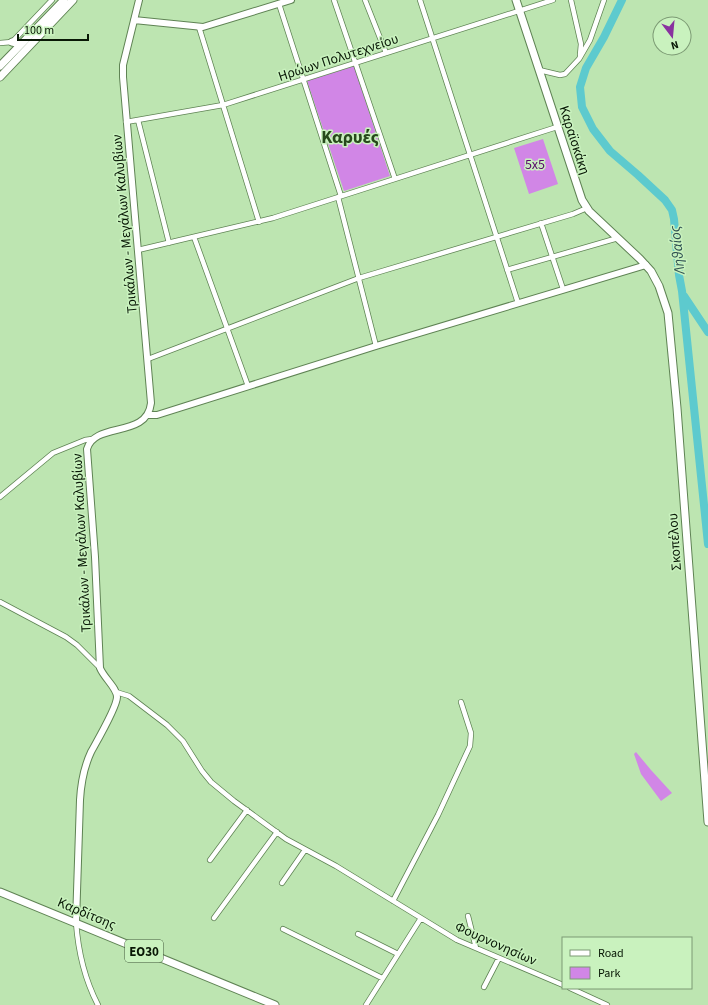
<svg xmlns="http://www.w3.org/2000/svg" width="708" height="1005" font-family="'Source Sans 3',sans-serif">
<rect width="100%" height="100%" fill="#bde5b1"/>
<path fill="#d186e6" d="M354 66 390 176 344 191 307 81Z
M543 139 558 184 529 194 514 148Z
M636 752 651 770 672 793 661 801 641 774 634 754Z"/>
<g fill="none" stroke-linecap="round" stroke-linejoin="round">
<path stroke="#5dcace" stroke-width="8" d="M622 0 604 37 586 68 580 87 582 107 593 129 610 151 638 175 665 200 672 210 674 219 679 275 682 291 708 544
M684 296 708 332"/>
<g stroke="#5f8354" stroke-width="6">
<path id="minor" d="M334 0 395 179
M365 0 386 53
M420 0 518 303
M571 0 581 44 580 55
M279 4 341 196
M199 27 259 222
M0 43 12 42 52 0
M539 70 560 75 565 74 579 59 590 40 604 0
M138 120 169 243
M126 122 223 105 553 0
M338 197 376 346
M541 223 563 289
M194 237 248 386
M138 250 273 218 557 127
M507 270 618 238
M148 359 359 278 573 214 587 208
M0 497 53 453 85 440 92 439
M0 602 66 637 77 645 100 668
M116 692 129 696 167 725 183 741 202 771 211 782 234 801 286 839 336 866 457 940 563 985
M210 860 247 810
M282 883 305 850
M393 901 438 815 470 746 471 733 461 702
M468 916 476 948
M214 918 277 832
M76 922C78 950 85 980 98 1005
M283 929 382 978
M358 934 398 954
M484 987 499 958
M570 988 607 1005
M366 1005 421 918"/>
</g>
<g stroke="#5f8354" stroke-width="8">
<path id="tertiary" d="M134 20 203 27 291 0
M147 415H157L376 346 646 265
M76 922 80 800C81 783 84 767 91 752 97 741 117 707 117 697 117 688 104 678 100 668L95 557 87 449C95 421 147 439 151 403L123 77V65L139 0"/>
</g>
<g stroke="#5f8354" stroke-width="9">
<path id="secondary" d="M516 0 582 200 589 211 640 259 651 271 659 286 668 313 677 408 708 822"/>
</g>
<g stroke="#5f8354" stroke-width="9">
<path id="primary" d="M12 42 21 44
M0 66 64 0
M0 77 73 0
M0 892 275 1005"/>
</g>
<use href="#minor" stroke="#fff" stroke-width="4.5"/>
<use href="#tertiary" stroke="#fff" stroke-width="6"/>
<use href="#secondary" stroke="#fff" stroke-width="7"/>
<use href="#primary" stroke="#fff" stroke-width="7"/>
</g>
<g text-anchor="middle" stroke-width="3" stroke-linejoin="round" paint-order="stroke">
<rect fill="#c9f2be" stroke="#42593c" stroke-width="1" x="125" y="940" width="38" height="22" rx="3"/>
<g font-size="13" font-weight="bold" fill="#081705">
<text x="144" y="956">ΕΟ30</text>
</g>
<g font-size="14" fill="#081705" stroke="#c9f2be">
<text transform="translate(338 57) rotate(-18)" y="5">Ηρώων Πολυτεχνείου</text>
<text transform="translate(575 140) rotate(72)" y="5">Καραϊσκάκη</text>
<text transform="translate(124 224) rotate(-95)" y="5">Τρικάλων - Μεγάλων Καλυβίων</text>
<text transform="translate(674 542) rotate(-94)" y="5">Σκοπέλου</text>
<text transform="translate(81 543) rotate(-93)" y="5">Τρικάλων - Μεγάλων Καλυβίων</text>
<text transform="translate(87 913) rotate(23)" y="5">Καρδίτσης</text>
<text transform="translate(496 943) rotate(24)" y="5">Φουρνονησίων</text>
</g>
<g font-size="14" fill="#59096b" stroke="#c9f2be">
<text x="535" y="169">5x5</text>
</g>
<g font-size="15" font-style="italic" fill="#2f5051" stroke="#c9f2be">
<text transform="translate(677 250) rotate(-96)" y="5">Ληθαίος</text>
</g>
<g font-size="18" font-weight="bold" fill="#27491c" stroke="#c9f2be">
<text x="350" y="143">Καρυές</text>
</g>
</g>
<rect x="562" y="937" width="130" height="52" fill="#c9f2be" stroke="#7c9a74"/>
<rect x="570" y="950" width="20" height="6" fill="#ffffff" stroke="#7c9a74"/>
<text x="598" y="957" font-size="12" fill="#081705">Road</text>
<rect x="570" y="967" width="20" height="12" fill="#d186e6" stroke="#7c9a74"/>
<text x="598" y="977" font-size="12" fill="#081705">Park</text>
<g transform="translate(672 36) rotate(164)"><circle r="19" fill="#c9f2be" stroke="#7c9a74"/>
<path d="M0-3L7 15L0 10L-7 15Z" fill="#89329f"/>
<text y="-6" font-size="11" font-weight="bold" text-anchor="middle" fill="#081705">N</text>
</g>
<path d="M18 34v6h70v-6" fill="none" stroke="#081705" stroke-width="2"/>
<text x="24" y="34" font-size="12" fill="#081705" stroke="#c9f2be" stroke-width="3" paint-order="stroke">100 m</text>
</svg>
